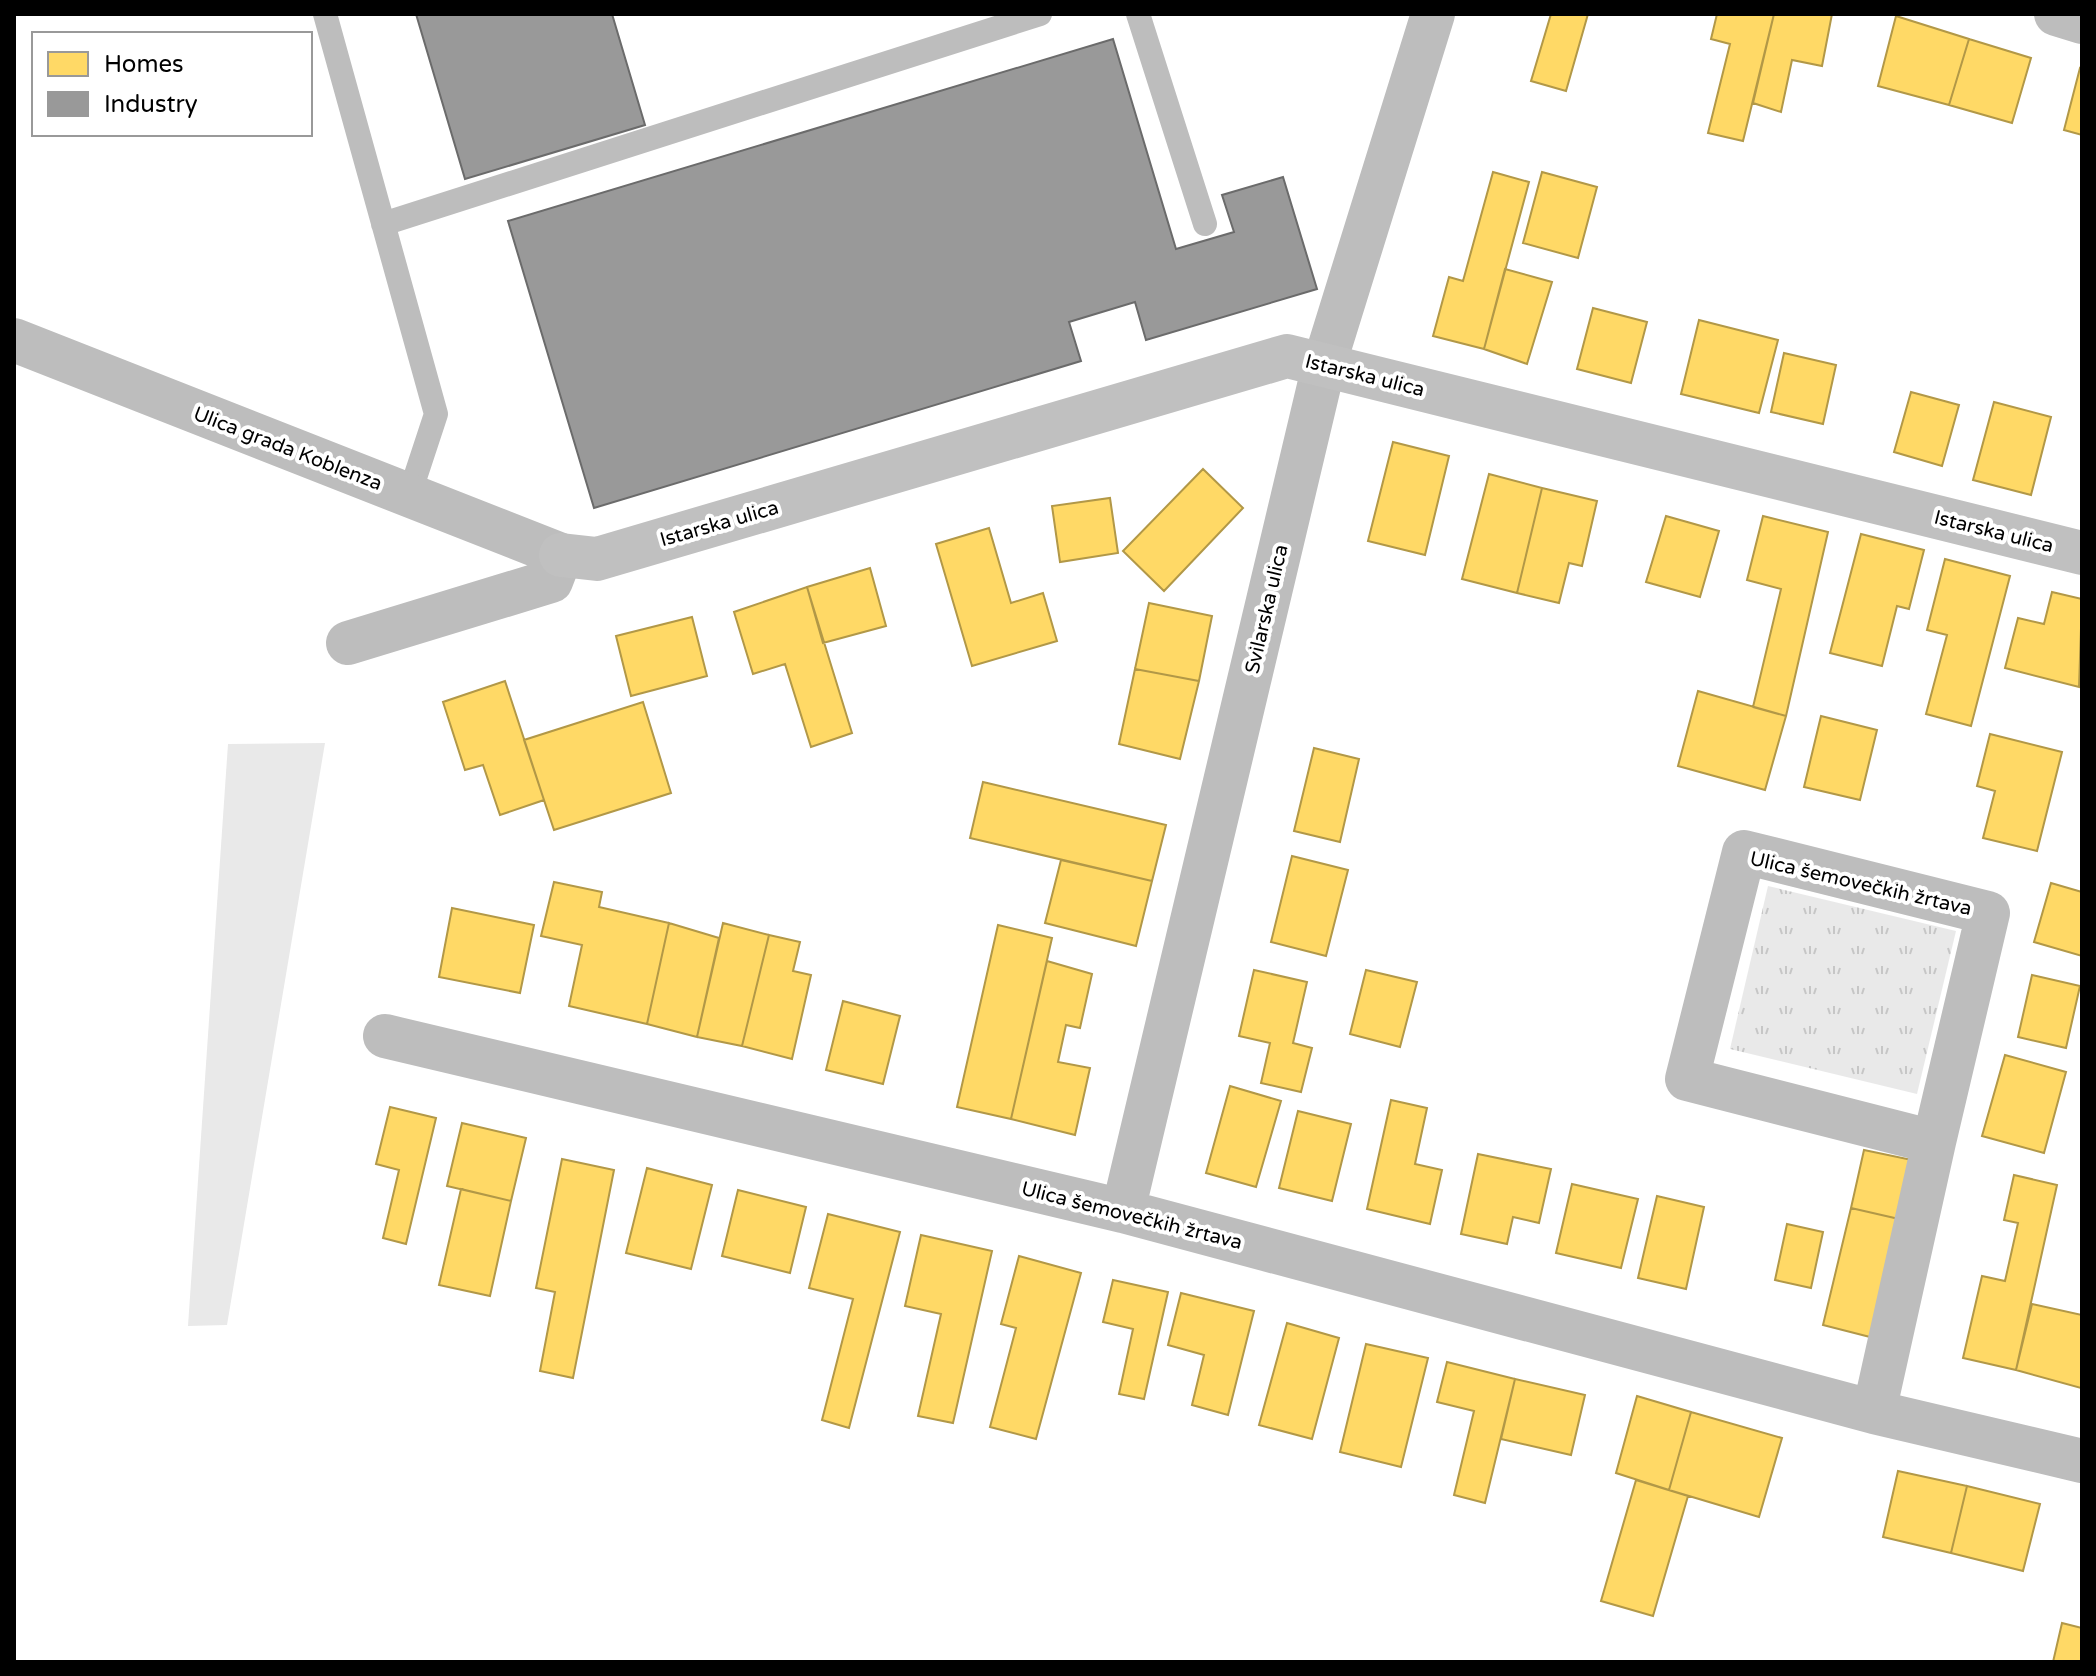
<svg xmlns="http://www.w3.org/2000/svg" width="2096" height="1676" font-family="'Varela Round',sans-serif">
<defs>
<pattern id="park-tufts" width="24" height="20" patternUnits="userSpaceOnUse" patternTransform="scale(2)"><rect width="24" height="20" fill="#e9e9e9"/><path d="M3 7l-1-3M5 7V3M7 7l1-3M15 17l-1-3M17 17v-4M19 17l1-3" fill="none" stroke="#c6c6c6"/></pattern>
</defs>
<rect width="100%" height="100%" fill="#fff"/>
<path fill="#e9e9e9" d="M325 743 227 1325 188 1326 228 744Z"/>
<path fill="url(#park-tufts)" d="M1768 886 1956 931 1917 1094 1730 1049Z"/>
<path fill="#ffd966" stroke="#b29847" stroke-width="2" d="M1551 14H1588L1566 91 1531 81Z
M1717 14H1774L1743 141 1708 133 1730 44 1711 39Z
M1774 14H1832L1822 66 1792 60 1781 112 1753 103Z
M1896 16 1969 39 1949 105 1878 86Z
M1969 39 2031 58 2012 123 1949 105Z
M2080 68 2082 69V135L2064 130Z
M1493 172 1529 182 1484 349 1433 336 1449 277 1463 281Z
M1542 172 1597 187 1578 258 1523 243Z
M1505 269 1552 282 1527 364 1484 349Z
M1593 308 1647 322 1631 383 1577 369Z
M1699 320 1778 340 1759 413 1681 394Z
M1784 353 1836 365 1823 424 1771 412Z
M1911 392 1959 405 1942 466 1894 452Z
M1994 402 2051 417 2031 495 1973 480Z
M1393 442 1449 456 1425 555 1368 541Z
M1203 469 1243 508 1164 591 1123 551Z
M1489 474 1542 488 1517 593 1462 579Z
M1542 488 1597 501 1582 566 1569 563 1559 603 1517 593Z
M1110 498 1118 553 1060 562 1052 506Z
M1666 516 1719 531 1700 597 1646 582Z
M1763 516 1828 532 1786 716 1753 707 1781 589 1747 580Z
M989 528 1011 603 1043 593 1057 641 972 666 936 544Z
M1861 534 1924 550 1909 609 1897 606 1882 666 1830 653Z
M1945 559 2010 576 1971 726 1926 714 1947 635 1927 630Z
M870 568 886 626 823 643 807 587Z
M807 587 852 733 811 747 785 664 753 674 734 612Z
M2052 592 2082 599 2079 687 2005 668 2018 618 2044 624Z
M1149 603 1212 616 1199 681 1135 669Z
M692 617 707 676 631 696 616 636Z
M1135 669 1199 681 1180 759 1119 744Z
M505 681 544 800 500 815 483 765 465 770 443 702Z
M1698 691 1786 716 1765 790 1678 766Z
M643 702 671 793 554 830 524 740Z
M1821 716 1877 730 1860 800 1804 787Z
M1990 734 2062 752 2037 851 1983 838 1995 791 1977 786Z
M1314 748 1359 759 1340 842 1294 831Z
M983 782 1166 825 1152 881 970 838Z
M1292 856 1348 870 1326 956 1271 942Z
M1061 860 1152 881 1136 946 1045 923Z
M554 882 602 892 599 907 669 923 647 1024 569 1006 582 945 541 936Z
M2051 883 2082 892V956L2034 942Z
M452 908 534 925 520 993 439 977Z
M669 923 719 938 697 1037 647 1024Z
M723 923 769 935 742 1046 697 1037Z
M998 925 1052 938 1011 1119 957 1107Z
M769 935 800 942 793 971 811 975 792 1059 742 1046Z
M1047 961 1092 974 1080 1028 1066 1025 1058 1062 1090 1068 1075 1135 1011 1119Z
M1254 970 1307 982 1293 1043 1312 1048 1301 1092 1261 1083 1270 1043 1239 1036Z
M1366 970 1417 982 1400 1047 1350 1034Z
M2032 975 2080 986 2066 1048 2018 1037Z
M843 1001 900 1016 883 1084 826 1070Z
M2005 1055 2066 1072 2044 1153 1982 1136Z
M1230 1086 1281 1101 1256 1187 1206 1173Z
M1391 1100 1427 1108 1415 1164 1442 1170 1430 1224 1367 1209Z
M390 1107 436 1118 406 1244 383 1238 399 1170 376 1164Z
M1298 1111 1351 1124 1332 1201 1279 1188Z
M462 1123 526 1138 511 1201 447 1186Z
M1864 1150 1912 1160 1899 1219 1851 1208Z
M1478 1154 1551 1169 1539 1223 1513 1217 1507 1244 1461 1234Z
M562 1159 614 1170 573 1378 540 1371 555 1292 536 1288Z
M647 1168 712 1185 691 1269 626 1253Z
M2014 1175 2057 1185 2016 1370 1963 1358 1982 1276 2005 1281 2018 1223 2004 1220Z
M1572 1184 1638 1199 1621 1268 1556 1253Z
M461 1189 511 1201 490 1296 439 1285Z
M738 1190 806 1207 790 1273 722 1256Z
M1657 1196 1704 1207 1686 1289 1638 1278Z
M1851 1208 1899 1219 1870 1337 1823 1325Z
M828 1214 900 1232 849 1428 822 1420 853 1299 809 1288Z
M1787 1224 1823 1232 1811 1288 1775 1280Z
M921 1235 992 1251 953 1423 918 1416 941 1314 905 1306Z
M1019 1256 1081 1273 1036 1439 990 1427 1016 1328 1001 1324Z
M1113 1280 1168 1292 1144 1399 1119 1394 1133 1329 1103 1322Z
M1181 1293 1254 1311 1228 1415 1192 1405 1204 1355 1168 1345Z
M2032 1304 2082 1315 2081 1388 2016 1370Z
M1287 1323 1339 1338 1312 1439 1259 1425Z
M1366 1344 1428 1358 1401 1467 1340 1452Z
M1447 1362 1515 1379 1485 1503 1454 1495 1474 1411 1437 1402Z
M1515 1379 1585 1395 1571 1455 1501 1439Z
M1637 1396 1691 1412 1669 1490 1616 1473Z
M1691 1412 1782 1438 1759 1517 1669 1490Z
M1898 1471 1967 1486 1951 1553 1883 1537Z
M1636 1480 1688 1496 1653 1616 1601 1601Z
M1967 1486 2040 1504 2023 1571 1951 1553Z
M2062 1623 2082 1628V1662H2053Z"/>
<path fill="#999" stroke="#6b6b6b" stroke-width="2" d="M416 14H612L645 125 465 179Z
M1113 39 1176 249 1234 232 1222 195 1283 177 1317 289 1146 340 1135 302 1069 322 1081 361 594 508 508 221Z"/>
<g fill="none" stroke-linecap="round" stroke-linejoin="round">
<path stroke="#bdbdbd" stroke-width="24" d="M325 14 436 414 409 496
M1138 14 1205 224
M383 224 1040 14"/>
<path stroke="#bdbdbd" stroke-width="44" d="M2056 14 2082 22
M14 340 561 555 551 581 348 643
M385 1036 1123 1211 1874 1412 2082 1461
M1123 1211 1324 365 1433 14
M1874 1412 1934 1142 1687 1079 1744 852 1988 913 1934 1142"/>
<path stroke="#c0c0c0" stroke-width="44" d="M561 555 597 559 1287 356 2082 553"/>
</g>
<g text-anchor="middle" stroke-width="8" stroke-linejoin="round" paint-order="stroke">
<g font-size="20" fill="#000" stroke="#fff">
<text transform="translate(1365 375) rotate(14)" y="7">Istarska ulica</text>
<text transform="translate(288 448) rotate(21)" y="7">Ulica grada Koblenza</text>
<text transform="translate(719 523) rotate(-16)" y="7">Istarska ulica</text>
<text transform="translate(1994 531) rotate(14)" y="7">Istarska ulica</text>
<text transform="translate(1266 609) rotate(-77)" y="7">Svilarska ulica</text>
<text transform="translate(1861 883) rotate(13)" y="7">Ulica šemovečkih žrtava</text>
<text transform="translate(1132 1215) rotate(14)" y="7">Ulica šemovečkih žrtava</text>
</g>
</g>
<rect width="2096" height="1676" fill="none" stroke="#000000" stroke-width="32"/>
<rect x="32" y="32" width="280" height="104" fill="#ffffff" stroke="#999999" stroke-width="2"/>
<rect x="48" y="52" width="40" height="24" fill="#ffd966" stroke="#999999" stroke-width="2"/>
<text x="104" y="72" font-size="24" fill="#000000">Homes</text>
<rect x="48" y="92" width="40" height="24" fill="#999999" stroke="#999999" stroke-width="2"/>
<text x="104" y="112" font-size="24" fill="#000000">Industry</text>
</svg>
